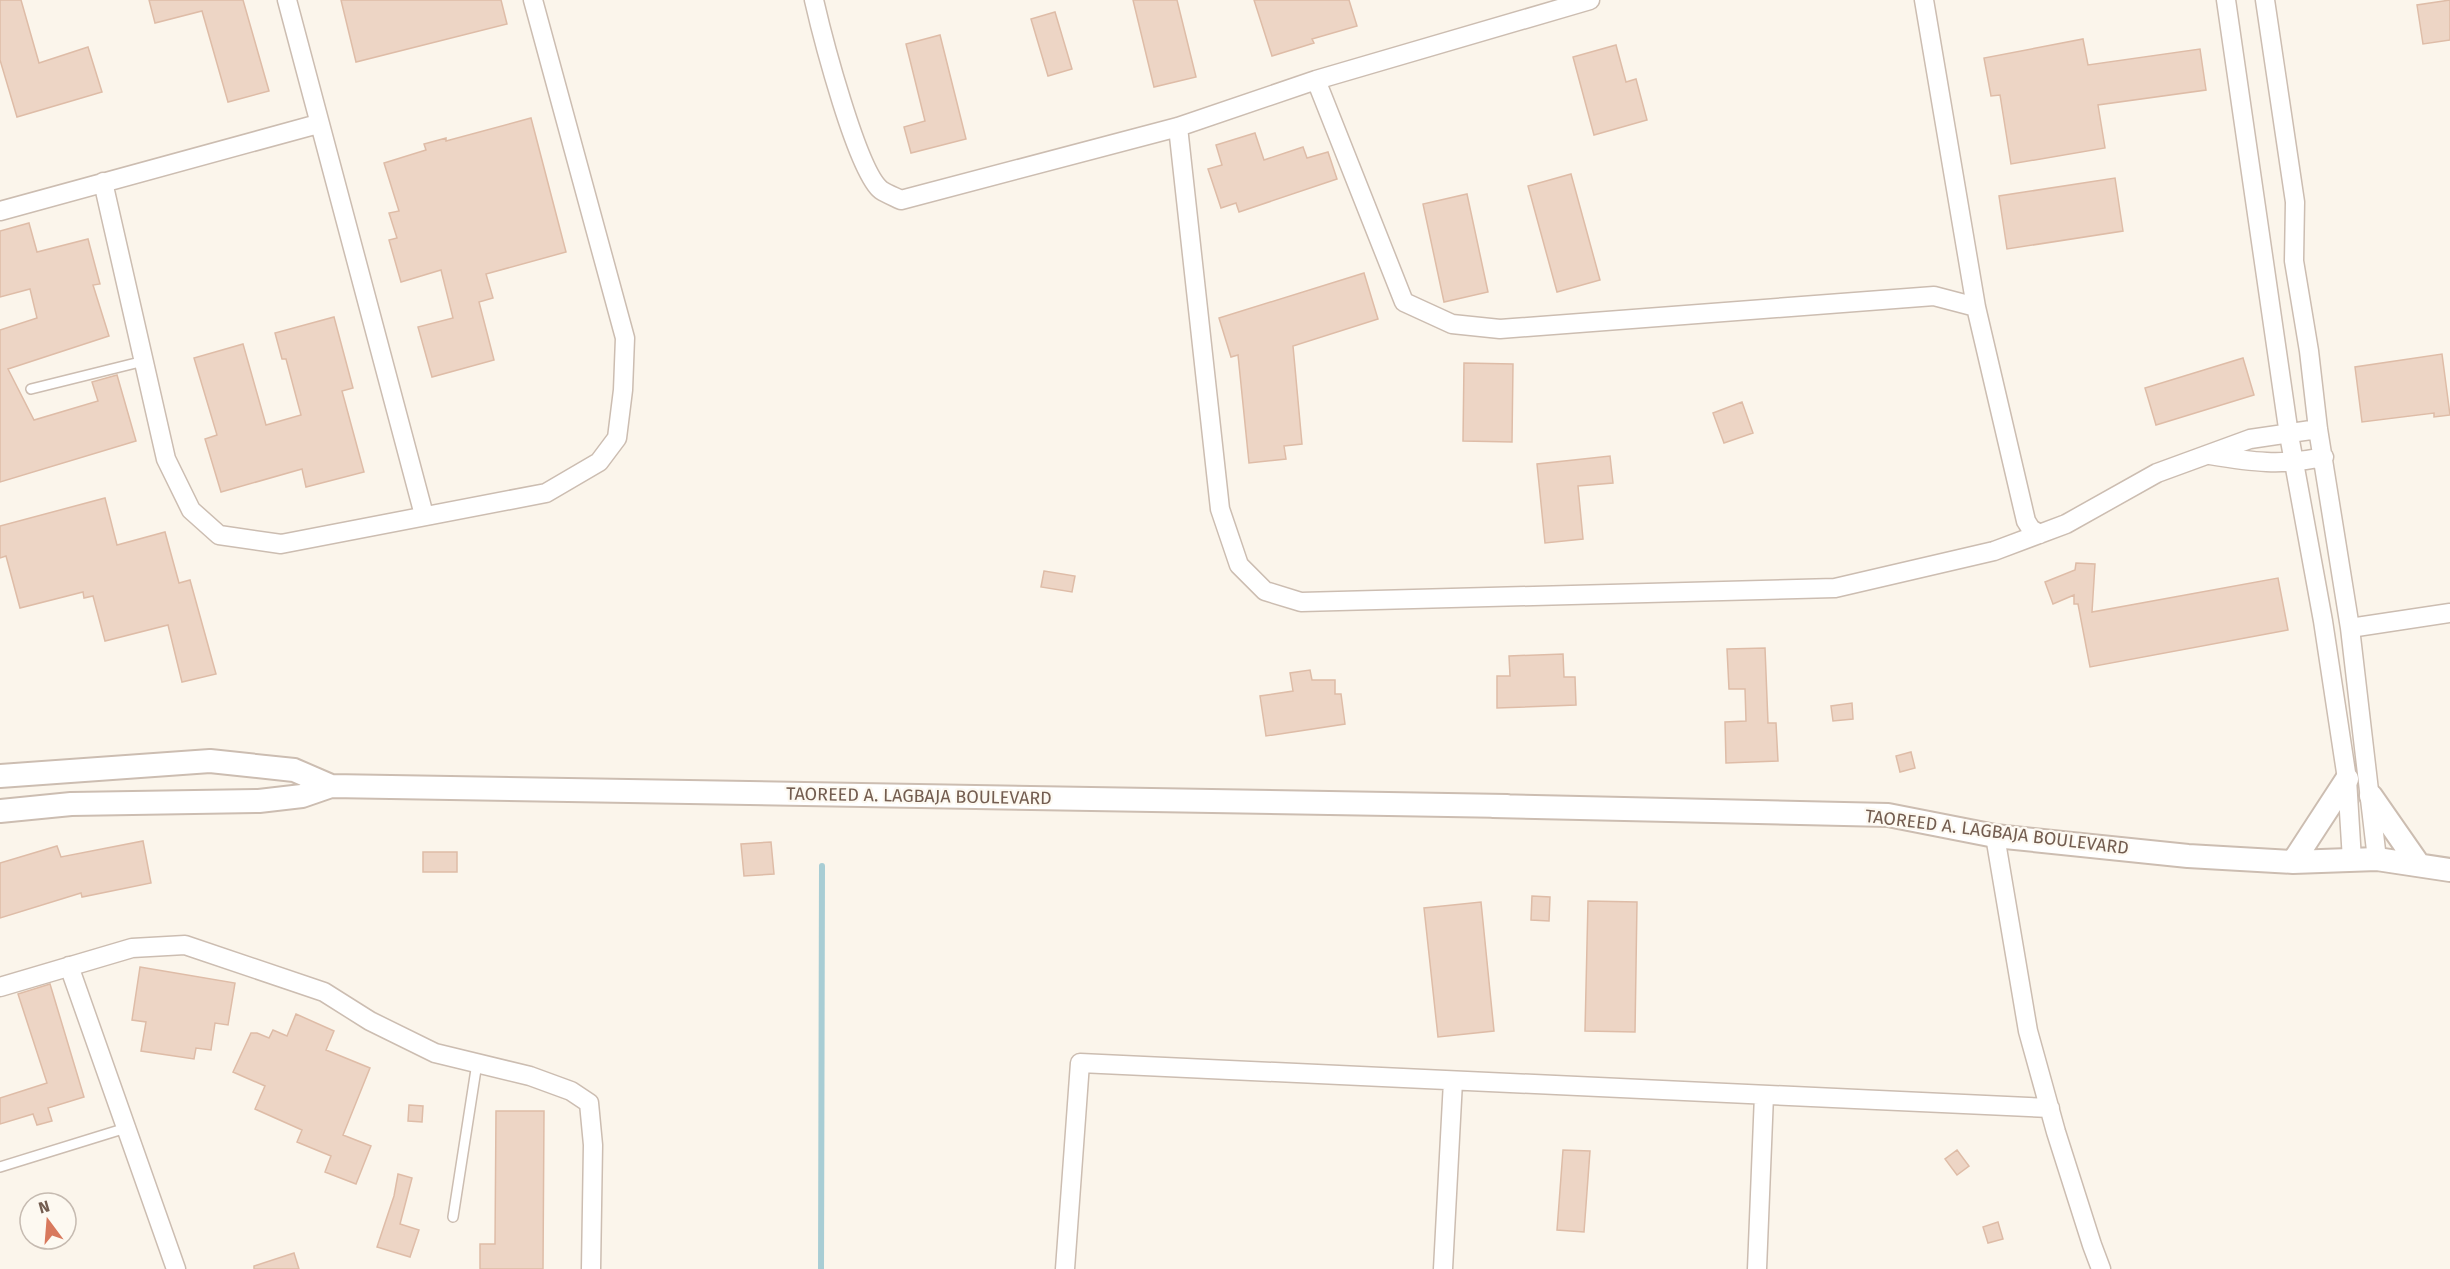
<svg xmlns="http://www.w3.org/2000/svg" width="2450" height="1269" font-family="'Fira Sans',sans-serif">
<rect width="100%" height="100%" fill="#fbf5eb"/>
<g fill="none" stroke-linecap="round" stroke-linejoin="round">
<path stroke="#a8cdd4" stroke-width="6" d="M821 1269 822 866"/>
</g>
<path fill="#edd5c5" stroke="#debca7" stroke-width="1.5" d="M0 0H21L39 63 88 47 102 92 17 117 0 60Z
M149 0H243L269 91 228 102 202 11 155 23Z
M341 0H501L507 24 356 62Z
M1133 0H1177L1196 77 1154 87Z
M1254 0H1349L1357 26 1312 39 1314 43 1272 56Z
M2450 0V40L2423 44 2417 5Z
M1055 12 1072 69 1048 76 1031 19Z
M940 35 966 139 911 153 904 127 925 121 906 44Z
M2083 39 2088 65 2200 49 2206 90 2098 105 2105 148 2011 164 2000 95 1991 96 1984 58Z
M1616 45 1626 82 1636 79 1647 120 1594 135 1573 57Z
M531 118 566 252 486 274 493 298 479 302 494 360 432 377 418 327 453 318 441 270 401 282 389 240 397 238 389 213 399 211 384 163 426 150 424 144 446 138V141Z
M1255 133 1264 160 1303 147 1307 158 1328 152 1337 179 1239 212 1236 203 1221 208 1208 169 1222 165 1216 145Z
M1571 174 1600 280 1557 292 1528 186Z
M2115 178 2123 231 2007 249 1999 196Z
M1467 194 1488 292 1444 302 1423 204Z
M29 223 37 252 88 239 100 284 93 285 109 336 8 369 34 420 98 401 92 382 117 375 136 441 0 482V330L37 318 30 289 0 297V231Z
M1364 273 1378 319 1293 346 1302 444 1284 446 1286 459 1249 463 1238 355 1231 357 1219 318Z
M334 317 353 388 342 391 364 472 306 487 302 469 221 492 205 439 217 435 194 358 243 344 266 425 301 415 286 359H282L275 333Z
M2442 354 2450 415 2434 417V413L2362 422 2355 367Z
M2243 358 2254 395 2156 425 2145 388Z
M1464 363 1513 364 1512 442 1463 441Z
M1742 402 1753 433 1724 443 1713 413Z
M1610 456 1613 483 1578 486 1583 539 1545 543 1537 464Z
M105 498 117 545 165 532 179 583 190 580 216 674 182 682 168 625 105 641 93 596 84 598 83 592 20 608 6 556 0 558V526Z
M2076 563 2095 564 2092 612 2278 578 2288 630 2090 667 2078 604H2074V595L2053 604 2045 582 2075 570Z
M1044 571 1075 576 1072 592 1041 587Z
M1765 648 1768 723H1776L1778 761 1726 763 1725 722 1746 721 1745 689H1729L1727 649Z
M1563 654 1564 677H1575L1576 705 1497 708V676H1510L1509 656Z
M1310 670 1312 680H1335V694H1341L1345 724 1266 736 1260 696 1293 691 1290 673Z
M1852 703 1853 719 1833 721 1831 706Z
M1911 752 1915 768 1900 772 1896 756Z
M143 841 151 883 82 897 81 893 0 918V863L57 846 61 857Z
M771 842 774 874 744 876 741 844Z
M423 852H457V872H423Z
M1532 896 1550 897 1549 921 1531 920Z
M1588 901 1637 902 1635 1032 1585 1031Z
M1481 902 1494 1031 1438 1037 1424 908Z
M140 967 235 983 228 1025 215 1023 211 1050 196 1048 194 1059 141 1051 146 1022 132 1020Z
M50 984 84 1097 48 1108 52 1121 37 1125 33 1114 0 1124V1098L47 1083 18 994Z
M296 1014 334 1031 326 1050 370 1068 343 1135 371 1146 356 1184 325 1172 331 1156 297 1142 302 1130 255 1109 265 1086 233 1072 251 1033H257L269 1038 273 1030 287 1036Z
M409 1105 423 1106 422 1122 408 1121Z
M496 1111H544L543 1269H480V1244H495Z
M1563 1150 1590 1151 1584 1232 1557 1230Z
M1957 1150 1969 1166 1957 1175 1945 1159Z
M398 1174 412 1178 400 1224 419 1230 410 1257 377 1247 394 1196Z
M1998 1222 2003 1239 1988 1243 1983 1227Z
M294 1253 299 1269H254V1266Z"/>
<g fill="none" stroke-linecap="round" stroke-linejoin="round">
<g stroke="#ccbdb1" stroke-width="12">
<path id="service" d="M31 389 144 361
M0 1167 126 1128
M453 1217 477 1063"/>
</g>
<g stroke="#ccbdb1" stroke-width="21">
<path id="minor" d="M287 0 424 515
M814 0C822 35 857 171 881 190 887 194 895 197 901 200L1178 127 1316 80 1590 0
M1924 0 1976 307 2026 521 2031 529 2040 534
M2226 0 2289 435 2323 621 2347 779 2352 860
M2265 0 2295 202 2294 261 2309 351 2318 429 2350 628 2377 859
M1316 80 1404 302 1452 324 1500 329 1934 296 1976 307
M1178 127 1220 509 1239 565 1265 591 1301 602 1835 588 1994 551 2066 524 2157 473 2250 439 2318 429
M103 182 166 459 191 510 219 535 281 544 546 493 599 462 617 438 623 390 625 338 533 0
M0 211 318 124
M2210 455C2252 462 2281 466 2324 457
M2350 628 2450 613
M1995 836 2028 1031 2056 1132 2092 1245 2101 1269
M69 966 176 1269
M0 987 132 948 185 945 324 992 370 1021 435 1053 530 1076 571 1091 589 1103 593 1145 591 1269
M1065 1269 1080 1063 2050 1108
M1443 1269 1453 1081
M1757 1269 1764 1095"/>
</g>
<g stroke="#ccbdb1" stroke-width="26">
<path id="tertiary" d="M0 776 210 761 294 770 331 786
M2371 796 2419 865
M1493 806 1888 815 1995 836 2188 856 2293 862 2377 859 2450 870
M0 811 71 804 259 801 302 796 331 786 1507 806
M2293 862 2347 779"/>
</g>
<use href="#service" stroke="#fff" stroke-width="9"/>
<use href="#minor" stroke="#fff" stroke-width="18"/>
<use href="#tertiary" stroke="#fff" stroke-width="22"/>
</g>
<g text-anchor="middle" stroke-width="4.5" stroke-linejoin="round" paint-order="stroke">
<g font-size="18" fill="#735d50" stroke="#fdf9f1">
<text transform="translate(919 796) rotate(1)" y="6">TAOREED A. LAGBAJA BOULEVARD</text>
<text transform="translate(1997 832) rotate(7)" y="6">TAOREED A. LAGBAJA BOULEVARD</text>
</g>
</g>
<g transform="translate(48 1221) rotate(344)"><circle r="28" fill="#fdf9f1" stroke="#c6bbb1" stroke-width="1.5"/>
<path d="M0-4.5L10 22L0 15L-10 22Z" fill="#d8795d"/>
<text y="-9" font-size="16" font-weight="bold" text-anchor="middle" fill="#735d50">N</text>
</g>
</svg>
